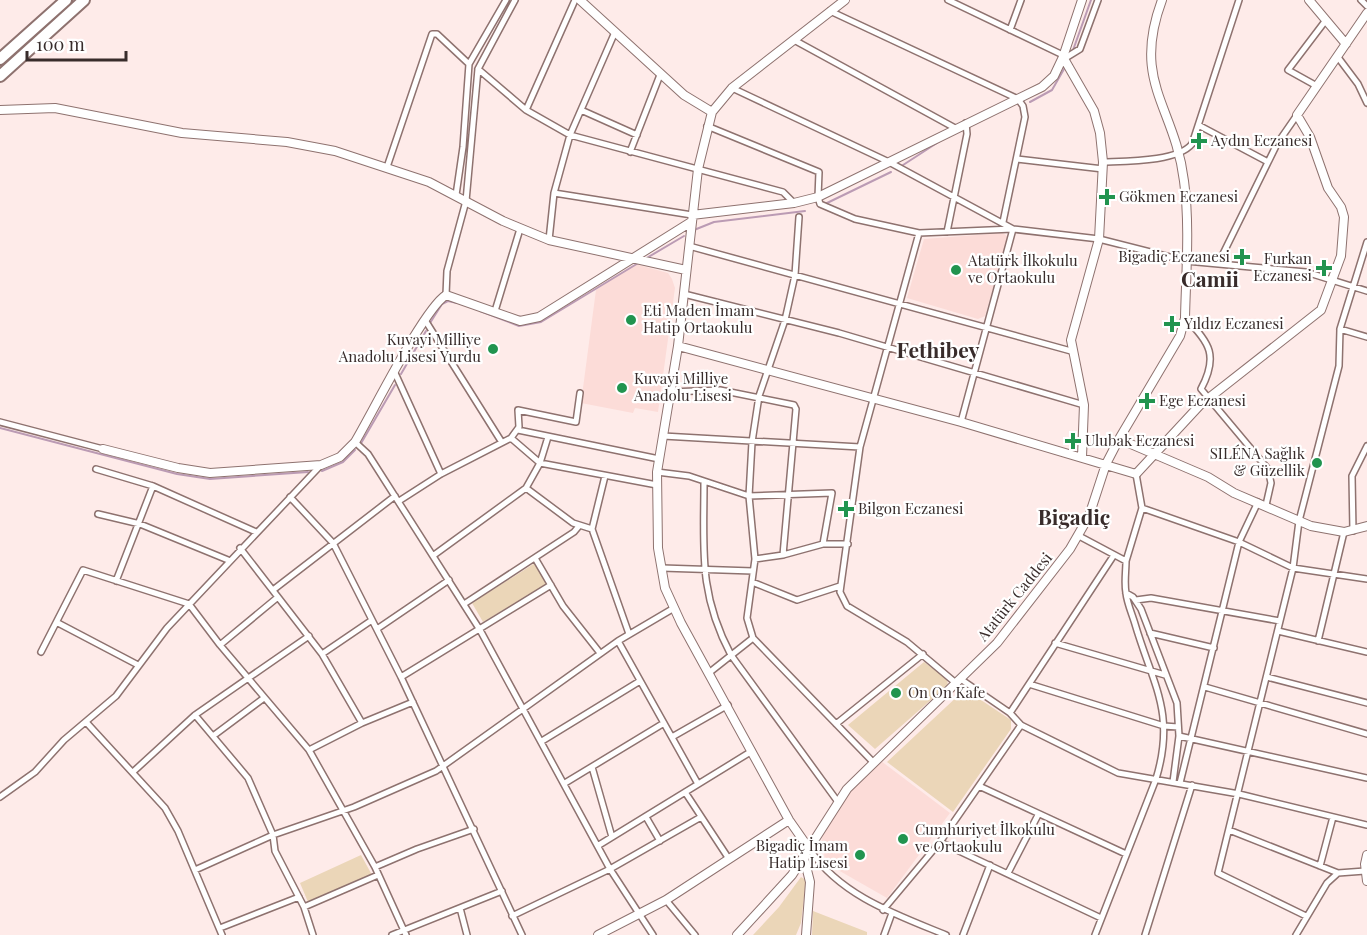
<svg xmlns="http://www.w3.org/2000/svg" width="1367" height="935" font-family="'Playfair Display',serif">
<rect width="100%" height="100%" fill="#feebe9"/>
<path fill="#fcdcd8" d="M1003 233 1008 237 985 316 978 319 907 298 924 239Z
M635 264 668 273 672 279 675 288 658 412 635 408 633 413 581 403 596 290Z
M881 761 950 813 887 898 831 866 825 860 822 839 823 833 846 795Z"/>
<path fill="#ebd6b8" d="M535 563 547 584 483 622 472 603Z
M924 662 947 679 948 685 875 749 848 725Z
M969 692 1011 720V729L953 812 887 762 961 693Z
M361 855 372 875 308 902 300 883Z
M801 877 806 880 801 923 796 935H753L779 907Z
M813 911 867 932V935H812Z"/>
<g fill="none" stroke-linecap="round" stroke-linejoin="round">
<path stroke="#bb9bb4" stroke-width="2" d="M1072 53 1091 0
M1030 102 1052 90 1064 69
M900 167 940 141
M825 204 891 172
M694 230 714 222 805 211
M645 259 684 236
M480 311 519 326 541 322 640 262
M430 323 442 304 448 301 457 303
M401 374 426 331
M0 428 177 474 210 479 308 472
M360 445 395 385
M322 471 343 462 355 450"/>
<g stroke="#8e726f" stroke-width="8">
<path id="street" d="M948 0 1067 57 1080 49 1098 0
M1361 0 1367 6
M830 11 1018 99 1023 106 1025 117 1003 222
M1010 30 1021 0
M794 40 955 128
M1337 56 1358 84 1367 103
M469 64 506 0
M478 69 526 110 570 135 783 192 794 203
M1315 85 1288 70 1326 20
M732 88 889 162 1013 229 961 422
M526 110 575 0
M581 110 637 135
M707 126 819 172 818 197 820 204 855 219 919 233 1013 229 1099 239 1186 261 1306 272 1367 291
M1200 126 1268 162
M630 152 660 75
M1017 159 1103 169
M1103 162C1126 161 1177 162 1192 144L1239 0
M387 167 432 34H437L469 64 463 147 456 195
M554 193 692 215
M799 217 795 275 785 320 759 396 752 442 749 496 832 493 823 544
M947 232 967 134 966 123
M919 233 860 447 840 592 847 606 907 642 957 684
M549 240 554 193 570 135 615 32
M689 246 1071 351
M1219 262 1277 144 1297 115
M684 294 839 333 1084 405
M446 295 447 271 466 201 478 69 515 0
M495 311 520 229
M1185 318C1211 343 1218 357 1201 389L1268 469 1271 483 1266 505
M425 320 501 441
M1340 329 1367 337
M395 373 441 474
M670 392 720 390 794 405 796 409 783 555
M0 422 103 449
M518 430 659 459
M663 436 860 447
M548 437 540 463 526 488 573 523 592 529
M511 438 519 427 518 410 576 422 580 393
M355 442 368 454 480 630 610 869 653 935
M96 469 153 486 256 532
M657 472 689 476 749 496 755 559
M605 476 592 529 629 634
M704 482C704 549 698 593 731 655L838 802
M290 497 333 543 401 677 522 935
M399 501 441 474 511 438 540 463 657 485
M1142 508 1239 542 1293 568 1367 579
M98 514 140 524 228 560
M1353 531 1352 476 1367 446
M1079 536 1126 561C1126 571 1124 583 1126 593 1127 603 1132 614 1135 624 1153 685 1176 713 1156 779L1095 935
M848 544H823L783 555 755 559 747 618 753 638 873 762
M240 548 322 654 362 723
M434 555 526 488
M535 558 563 606 600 653
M1126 561 1142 508 1136 474
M662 568 753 571
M116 581 153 486
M752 582 797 600 840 586
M273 590 395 496
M1126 593 1133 597 1141 609 1177 703 1179 736 1173 782
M1136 600 1151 598 1280 621
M464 604 574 532 579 526
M58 623 138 665
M377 629 449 580
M1278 631 1367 652
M1150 633 1214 648
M618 641 698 784
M1318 641 1344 532
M1055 643 1165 675
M220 645 278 597
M41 652 83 570 189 604 220 645 309 750 375 867 406 935
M322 654 372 620
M710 672 753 638
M401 677 551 585
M1267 677 1367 703
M962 680 1010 713 1021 725 1118 773 1239 794 1367 825
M1029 684 1164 726 1178 727
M1205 687 1367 734
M1010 713 1114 555
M195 715 248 778 273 835 275 851 304 907 313 935
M86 722 165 808 178 831 222 935
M836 724 923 654
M213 736 264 698
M1179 736 1367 778
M672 737 728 705
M542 741 640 681
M309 750 362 723 413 702
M592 767 612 837
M134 771 195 715 309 636
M565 783 664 723
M1180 783 1239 542 1258 502
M979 786 1126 854
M685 792 729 859
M0 797 35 772 64 740 116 696 167 628 321 465
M646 817 660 841
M1229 830 1338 873
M940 842 1101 918
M599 845 752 751
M810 850C841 896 897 915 946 935
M1320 866 1333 817
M375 867 417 849 474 829
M195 870 273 835 354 807 436 771 618 641 674 608
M1008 873 1038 815
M666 900 695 935
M304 907 378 875
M460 908 467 935
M883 910 940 842 1021 725
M512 916 610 869 701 817
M1306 916 1218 873 1293 568 1299 521 1339 366 1340 329 1367 242
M220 928 299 897
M392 935 502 891
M884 935 892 913
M963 935 990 865
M1145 935 1192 785
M1296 935 1327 883 1338 873 1365 871"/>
</g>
<g stroke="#8e726f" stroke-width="10">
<path id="secondary" d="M580 0 684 95 712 112
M1082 0 1063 57 1094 111 1100 133 1103 162 1099 239 1071 340 1084 405 1082 457
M1309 0 1346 44
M0 110 55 108 182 133 287 142 335 151 429 182 503 221 549 240 686 270
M692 215 794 203 818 197 1042 87 1054 76 1063 57
M678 346 961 422 1136 474 1200 405 1321 310 1341 256 1344 217 1341 207 1328 188 1310 137 1297 115 1367 13
M1119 439 1208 477 1234 493 1311 526 1344 532 1367 526
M103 449 178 468 210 473 321 465 340 457 355 442C373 412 423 310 446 295L520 321 539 317 691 222
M810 850 789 820 681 623 665 588 658 548 657 472 678 346 698 169 712 112 732 88 845 0
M1367 855 1365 864 1367 881
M804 858 810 882 806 935
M598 935 666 900 789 820
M737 935 792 875 847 789 997 643 1070 549 1089 516 1106 464 1119 439 1180 336 1185 318C1186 273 1190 225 1184 181 1175 106 1131 83 1162 0"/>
</g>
<g stroke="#8e726f" stroke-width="14">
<path id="highway" d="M0 59 66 0
M0 76 84 0"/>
</g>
<use href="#street" stroke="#fff" stroke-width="5"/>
<use href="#secondary" stroke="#fff" stroke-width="8"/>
<use href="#highway" stroke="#fff" stroke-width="10"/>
</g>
<g fill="#21944f" stroke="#fff" stroke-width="2">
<path d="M1196 132h6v6h6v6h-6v6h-6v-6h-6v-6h6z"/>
<path d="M1104 188h6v6h6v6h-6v6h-6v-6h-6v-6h6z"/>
<path d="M1239 248h6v6h6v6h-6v6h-6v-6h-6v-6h6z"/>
<path d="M1321 259h6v6h6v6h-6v6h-6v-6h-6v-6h6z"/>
<circle cx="956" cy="270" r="6"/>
<circle cx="631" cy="320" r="6"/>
<path d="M1169 315h6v6h6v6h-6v6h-6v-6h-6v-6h6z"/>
<circle cx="493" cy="349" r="6"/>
<circle cx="622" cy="388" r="6"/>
<path d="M1144 392h6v6h6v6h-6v6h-6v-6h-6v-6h6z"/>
<path d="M1070 432h6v6h6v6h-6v6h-6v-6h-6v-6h6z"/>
<circle cx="1317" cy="463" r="6"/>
<path d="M843 500h6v6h6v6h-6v6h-6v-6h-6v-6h6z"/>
<circle cx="896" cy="693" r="6"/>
<circle cx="903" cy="839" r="6"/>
<circle cx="860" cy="855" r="6"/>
</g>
<g text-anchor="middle" stroke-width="4.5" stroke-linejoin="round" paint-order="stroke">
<g font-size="15" fill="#382c2b" stroke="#fff" text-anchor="start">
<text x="1211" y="146">Aydın Eczanesi</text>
<text x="1119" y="202">Gökmen Eczanesi</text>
<text x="1230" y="262" text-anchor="end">Bigadiç Eczanesi</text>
<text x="1312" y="264" text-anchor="end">Furkan<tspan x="1312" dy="17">Eczanesi</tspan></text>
<text x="968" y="266">Atatürk İlkokulu<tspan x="968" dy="17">ve Ortaokulu</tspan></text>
<text x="643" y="316">Eti Maden İmam<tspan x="643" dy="17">Hatip Ortaokulu</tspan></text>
<text x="1184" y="329">Yıldız Eczanesi</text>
<text x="481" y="345" text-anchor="end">Kuvayi Milliye<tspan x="481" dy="17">Anadolu Lisesi Yurdu</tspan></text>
<text x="634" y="384">Kuvayi Milliye<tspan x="634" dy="17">Anadolu Lisesi</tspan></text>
<text x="1159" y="406">Ege Eczanesi</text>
<text x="1085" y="446">Ulubak Eczanesi</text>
<text x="1305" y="459" text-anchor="end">SILÉNA Sağlık<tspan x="1305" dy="17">&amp; Güzellik</tspan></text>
<text x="858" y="514">Bilgon Eczanesi</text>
<text x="908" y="698">On On Kafe</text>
<text x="915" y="835">Cumhuriyet İlkokulu<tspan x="915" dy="17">ve Ortaokulu</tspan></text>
<text x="848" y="851" text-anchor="end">Bigadiç İmam<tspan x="848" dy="17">Hatip Lisesi</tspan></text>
</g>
<g font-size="15" fill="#382c2b" stroke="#fff">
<text transform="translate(1015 597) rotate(-51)" y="5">Atatürk Caddesi</text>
</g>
<g font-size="21" font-weight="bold" fill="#382c2b" stroke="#fff">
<text x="1210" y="287">Camii</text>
<text x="938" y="358">Fethibey</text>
<text x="1074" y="525">Bigadiç</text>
</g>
</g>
<path d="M27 51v9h99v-9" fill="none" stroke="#382c2b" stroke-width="3"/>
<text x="36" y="51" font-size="18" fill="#382c2b" stroke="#ffffff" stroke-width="4.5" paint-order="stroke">100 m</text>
</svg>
